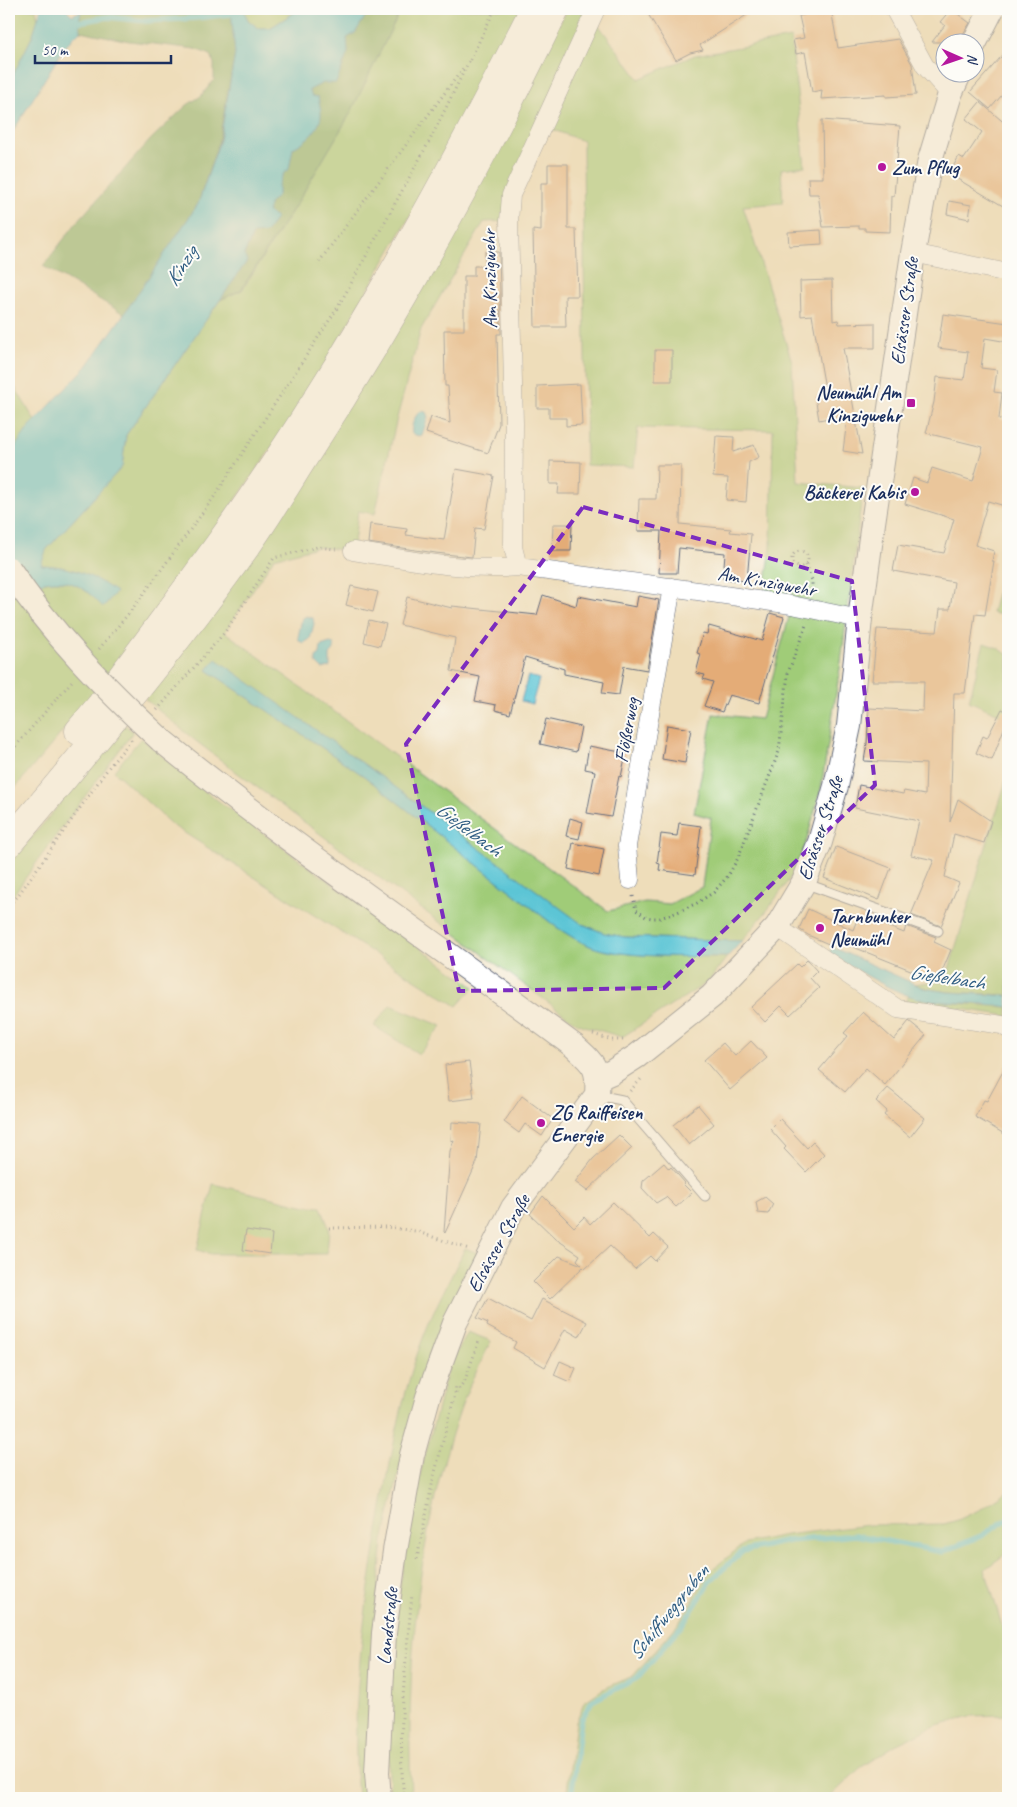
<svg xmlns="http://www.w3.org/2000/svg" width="1017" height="1807" font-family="Caveat,sans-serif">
<rect width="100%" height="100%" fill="#fdfcf7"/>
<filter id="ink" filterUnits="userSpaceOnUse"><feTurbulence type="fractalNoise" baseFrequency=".02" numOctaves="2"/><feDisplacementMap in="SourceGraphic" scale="10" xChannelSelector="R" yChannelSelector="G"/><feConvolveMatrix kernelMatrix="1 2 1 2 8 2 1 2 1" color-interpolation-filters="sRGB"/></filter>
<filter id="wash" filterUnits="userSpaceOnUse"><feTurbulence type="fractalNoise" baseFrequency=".0096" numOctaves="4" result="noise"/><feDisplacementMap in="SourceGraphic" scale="20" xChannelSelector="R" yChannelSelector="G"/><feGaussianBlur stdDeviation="1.12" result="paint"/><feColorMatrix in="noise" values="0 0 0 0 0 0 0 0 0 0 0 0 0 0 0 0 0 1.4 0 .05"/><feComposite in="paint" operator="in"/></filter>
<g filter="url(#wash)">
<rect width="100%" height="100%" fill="#eeddba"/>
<path fill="#a0cc78" stroke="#5e7e6b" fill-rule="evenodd" d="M9 9H36L38 19 32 37 9 83Z
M243 9H300L270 28H258L248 20Z
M401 9H520L478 98 305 399 216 529 91 698 9 795V597C16 589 23 588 33 585 65 575 81 583 103 607L116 592C88 575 75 567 41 565L46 550 122 467 126 435 220 300 242 290 299 200 350 114Z
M568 9H589L588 11 639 79 695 55 791 38 805 166 781 169 783 203 743 206 792 362 798 482 863 488 841 662 821 789 807 839 793 874 769 908 742 941 624 937 604 933 582 924 565 913 368 767 216 660 207 670 364 776 555 926C570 936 585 946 603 950 640 958 689 956 727 957L708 982 622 1037 578 1024 568 1017 239 774 192 738 145 699ZM543 126 583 141 586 465 634 467 638 428 773 430 771 548 763 601 792 606 761 719 713 714 694 813 711 818 702 887 670 904 645 902 608 911 225 632 274 558 317 547 353 551 358 511 375 514 397 418 421 329 484 222 509 221Z
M9 377 35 421 9 455Z
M1006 559H1008V616L992 613Z
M984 643 998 648 1008 655V718L969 701Z
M125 725 133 732 57 834 9 901V865Z
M141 738 191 781 474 987 457 1006 172 825 114 771Z
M1008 774V996C977 991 944 996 914 984L930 982H945Z
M909 995 933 1001 1006 1007H1008V1018L1003 1015 906 1001Z
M390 1005 442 1026 419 1054 374 1026Z
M213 1184 306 1206 321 1207 329 1228 327 1254H211L197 1250Z
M465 1248 480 1254 431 1351 419 1387 383 1541 370 1666 366 1779 367 1798H358C350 1703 365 1606 381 1513 392 1452 402 1391 425 1333 436 1304 452 1276 465 1248Z
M468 1332 491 1341C481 1363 468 1386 460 1410 417 1533 406 1668 411 1798H390L387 1725 392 1633 417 1486 449 1366Z
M1008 1491V1552L985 1569 1008 1646V1715L971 1716 937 1725 895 1745 860 1768 829 1798H566L576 1722 584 1702 603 1689 633 1676 679 1623 709 1572 745 1543 786 1535 868 1525 944 1524 958 1520 983 1508Z"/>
<path fill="#80b068" stroke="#4e7063" d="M90 9H231L235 54 219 140 198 204 124 314 43 266 77 222 151 139 187 105 201 96 214 80V64L211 55 195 49 129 41 80 31 79 21 81 11Z
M370 9H401L350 114 299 200 241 290 220 300 247 261 244 255 253 234 276 218 268 212 269 204 278 195V185L283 174 289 168 293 148C305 142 321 129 320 114 320 109 319 103 318 97L312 96 308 90 323 83 348 52 347 38 355 33Z"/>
<path fill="#5bc5d5" stroke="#3b7a9a" d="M41 9H66L72 15 81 11 79 21 80 31 65 46 9 138V83L32 37Z
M231 9H243L248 20 258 28H270L300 9H370L355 33 347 38 348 52 336 83H323L309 90 312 96 318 97C319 103 321 108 321 114 321 129 305 142 293 148L289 169 283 174 278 185V195L269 204 268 212 276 218 266 233 253 234 244 254 247 261 126 435 122 467 46 550 41 565C70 566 93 575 116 592L103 607C81 583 65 575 33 585 23 588 16 589 9 597V455L30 426 87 366 124 314 198 204 220 140 235 54Z
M421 411 426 412 428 417 422 435 419 436 412 434C410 427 415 414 421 411Z
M306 616 313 618 314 624 310 639 304 643 299 641 298 637 302 619Z
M330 643 334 644C335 649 334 651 330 655V667L322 669 316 663V657L320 654 321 646Z
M216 659 368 767 582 924 604 933 624 937 742 941 727 957C689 956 640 958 603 950 585 946 570 936 555 926L364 776 207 670Z
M528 676 539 679 532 704 521 701Z
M832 947 924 988 947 992 1008 996V1007C978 1001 947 1005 917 998 891 992 855 968 831 955L830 951Z"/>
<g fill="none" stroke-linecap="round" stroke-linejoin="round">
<path stroke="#5bc5d5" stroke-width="5.5" d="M71 23 108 17 146 21 196 18 231 14
M571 1798 581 1720 592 1701 637 1678 683 1624 711 1580 743 1551 789 1541 856 1535 942 1552 981 1536 1008 1519"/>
</g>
<g id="blocks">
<path fill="#e4ac77" d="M645 9H756L700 45 703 50 690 53 676 60Z
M822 9H831L838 48 898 39 912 64 916 95 886 97V95L821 99 822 90 812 92 805 52 796 54 793 40 804 38 799 16 808 14V12Z
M951 9 970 23 963 34 957 42H932L945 25 940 22Z
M1008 49V88L990 109 970 92Z
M980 102 1008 126V209L949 174 959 156 964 159 982 132 966 119Z
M822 120 900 126 894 196H891L890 232 865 231V228H859V226L823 227 818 194H809L808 178H823Z
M548 164H568V229H576L578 296H565L566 327H535L533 230 541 231V183H548Z
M949 201 971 205 969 219 947 214Z
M821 230 822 244 789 246 788 232Z
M485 252H499L501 334H497L499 424 488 453 426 433 431 417 450 423 448 386H445L444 330H464V276H474V266H485Z
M832 280 833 321 838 320 839 324 875 323V348H843L862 454 843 451 847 420 835 422 833 417 819 420 815 396 826 394 812 315 801 316 800 281Z
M943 314 1008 323V342L985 338 981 368 997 370 994 392 1002 393 999 419 1008 421V507L988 501 975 545 994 551 992 561H994L985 615 975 614 965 693H954L950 822 958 799 991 821 984 843 954 834 945 877 959 883 941 926 911 915 934 860 911 855 919 821 855 808 859 785 903 794 904 791 925 795 926 764 864 761 867 743 869 708 923 711 924 681H872L877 629 937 632 940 609H950L954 582 893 571 898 545 944 553 954 519 905 504 913 478 927 483 932 468 973 481 983 447 926 433 934 402 937 377 964 380 968 352 938 348Z
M655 350H672V381H655Z
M580 384 582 425 566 426V418H549V408H537V386Z
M716 436 734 437 733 452 754 445 759 457 749 462 746 502 726 500 728 478 713 477Z
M550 461 581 462 580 494H558L559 484H550Z
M657 465H681L680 524 731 529 730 532 751 534 747 581 723 579 725 553 679 548 677 573H659L661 531H638L639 499H656Z
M456 469 494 476 484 529 475 528 472 557 436 553 368 543 370 524 407 529 406 535 444 540Z
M553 524H572L571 551H552Z
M351 586 378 592 373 612 346 605Z
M543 595 576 606 578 596 636 607 638 596 659 600 647 670 624 666 619 695 602 693 604 682 564 674V669L525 657 510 714 495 710 496 705 475 701 480 677 451 671 455 638 400 625 407 597 452 608V606L537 615Z
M770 613 784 617 759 703 729 695 722 712 704 706 713 682 703 679 705 675 696 673 701 654 697 653 703 633 707 634 709 626 762 641Z
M369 620 386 624 380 646 364 642Z
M1002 709 1008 712V718L992 760 976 753 983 736 987 738Z
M546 719 581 727 576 752 540 744Z
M667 725 691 729 685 763 662 759Z
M589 746 626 753 621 777 619 776 611 817 587 813 595 771 585 769Z
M570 818 583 822 579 839 566 836Z
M679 823 701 826 695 875 659 870 660 864 657 863 661 834 677 836Z
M573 843 604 849 599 876 568 869Z
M836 847 891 868 879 900 824 878Z
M808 909 853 930 859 915 904 933 906 926 936 937 934 942 951 950 938 981 836 940 833 946 808 935 799 929Z
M807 960 817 971 810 978 819 988 790 1015 781 1006 765 1022 751 1007 797 964 800 967Z
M863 1012 894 1040 909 1021 926 1035 885 1085 866 1068 845 1092 819 1070 848 1036 844 1033Z
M751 1041 767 1058 730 1090 704 1060 723 1043 735 1056Z
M469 1062 474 1098 449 1101 445 1065Z
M1008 1062V1136L975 1117 984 1100 987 1101Z
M888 1088 925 1118 910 1137 884 1115 887 1111 876 1101Z
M522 1096 553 1119 542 1136 525 1124 519 1133 504 1122Z
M698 1105 714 1124 689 1145 673 1125Z
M780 1119 807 1148 813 1142 824 1154 806 1172 784 1149 786 1147 770 1129Z
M452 1122 481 1124 477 1162 445 1233 444 1232 450 1151 454 1140 451 1141Z
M619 1135 632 1148 587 1191 575 1182 593 1159Z
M664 1163 669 1169 671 1167 685 1183 683 1184 692 1193 676 1207 666 1197 656 1203 642 1188 643 1181Z
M543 1196 574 1227 584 1217 590 1224 613 1202 650 1238 654 1234 668 1247 655 1261 650 1256 635 1269 610 1246 585 1269 583 1267 550 1299 533 1282 559 1256 582 1265 577 1260 580 1255 556 1239 530 1214Z
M765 1197 773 1204 768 1214 758 1213 756 1202Z
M246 1230 272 1234 270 1254 243 1250Z
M488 1298 531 1321 542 1299 587 1322 579 1337 565 1329 545 1367 513 1348 516 1342 487 1326 488 1323 477 1318Z
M560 1361 576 1368 570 1382 554 1375Z"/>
</g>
</g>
<g filter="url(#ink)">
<use href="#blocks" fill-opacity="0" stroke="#656c7e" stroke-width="1"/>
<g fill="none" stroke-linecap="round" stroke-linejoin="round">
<g stroke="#656c7e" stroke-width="11">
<path id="lane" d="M804 883 938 931
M597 1095 622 1100 705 1196"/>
</g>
<g stroke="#656c7e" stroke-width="19">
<path id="street" d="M596 9 511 195 509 221 514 424 513 547 518 567 684 589 792 605 860 619
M894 9 925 66 950 94
M913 253 1008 273
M353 551C407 559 463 572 518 567
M630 880 627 846 672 587
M777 927 898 1009 1002 1025 1008 1029"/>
</g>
<g stroke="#656c7e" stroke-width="26">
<path id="secondary" d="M974 44 992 9
M161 740C294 848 437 944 574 1046 594 1064 599 1067 597 1095L513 1208 455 1323 428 1397 412 1455 395 1551 384 1633 377 1773 379 1798
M598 1078 612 1072 637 1056 712 996 777 927 804 882 820 842 836 786 849 726 860 619 873 523 913 253 930 160 950 94 960 72"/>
</g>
<g stroke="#656c7e" stroke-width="29">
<path id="highway" d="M79 731 100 706C175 605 251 505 317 399 397 273 467 142 534 9
M9 843C92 745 175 646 250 541 271 511 290 479 310 448 402 307 482 160 555 9"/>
</g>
<path stroke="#656c7e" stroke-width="3" stroke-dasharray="1 4" stroke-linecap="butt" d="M470 60 495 9
M319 262 464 67
M792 559a8 8 0 1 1 16 0a8 8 0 1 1-16 0Z
M805 565 812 580V593
M99 649 134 607 212 500 338 307 430 140 470 59
M157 710 225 632 274 558 317 547 336 549
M9 754 72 681
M633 896 636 910 646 917 652 918H660L675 913 697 903 714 892 728 876 738 858 779 751 788 673 806 625
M9 905 17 897 109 767 132 739
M593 1034 612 1040H623
M630 1091 641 1079
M329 1228 386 1227 415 1231 469 1249
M456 1393 465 1380 479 1341
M417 1559 433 1480 455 1394 456 1384
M404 1798C397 1731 406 1662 412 1594"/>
<use href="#lane" stroke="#fff" stroke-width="9"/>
<use href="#street" stroke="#fff" stroke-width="18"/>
<use href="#secondary" stroke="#fff" stroke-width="24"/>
<use href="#highway" stroke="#fff" stroke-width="28"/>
<g stroke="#656c7e" stroke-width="26" stroke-linecap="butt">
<path id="secondary-bridge" d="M9 569C51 633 105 688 161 740"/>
</g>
<use href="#secondary-bridge" stroke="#fff" stroke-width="24"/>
</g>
</g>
<path d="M0 0H1017V1807H0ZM583 507 852 581 875 785 664 988 459 991 406 744Z" fill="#eeddba" fill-opacity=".55" fill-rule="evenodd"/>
<path fill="none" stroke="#7b2cbf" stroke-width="4" stroke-dasharray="10 6" stroke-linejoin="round" d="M583 507 852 581 875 785 664 988 459 991 406 744Z"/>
<g fill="#b5179e" stroke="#fdfcf7" stroke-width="2">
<circle cx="882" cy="167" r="5"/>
<rect x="906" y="398" width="10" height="10" rx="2.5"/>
<circle cx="915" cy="492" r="5"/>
<circle cx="820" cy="928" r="5"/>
<circle cx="541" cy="1123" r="5"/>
</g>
<g text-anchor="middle" stroke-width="4" stroke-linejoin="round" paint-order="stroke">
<g font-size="20" font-weight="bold" fill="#1b2f5e" stroke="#fdfcf7" text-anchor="start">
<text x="892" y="174">Zum Pflug</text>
<text x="901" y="399" text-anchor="end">Neumühl Am<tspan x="901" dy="23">Kinzigwehr</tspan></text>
<text x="905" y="499" text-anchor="end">Bäckerei Kabis</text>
<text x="830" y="923">Tarnbunker<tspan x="830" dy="23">Neumühl</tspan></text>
<text x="551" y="1119">ZG Raiffeisen<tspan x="551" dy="23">Energie</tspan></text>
</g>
<g font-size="20" fill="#1b2f5e" stroke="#fdfcf7">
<text transform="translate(489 279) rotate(-91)" y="7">Am Kinzigwehr</text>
<text transform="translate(904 311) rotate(-82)" y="7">Elsässer Straße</text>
<text transform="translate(767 581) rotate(10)" y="7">Am Kinzigwehr</text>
<text transform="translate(626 730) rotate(-80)" y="7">Flößerweg</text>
<text transform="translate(820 828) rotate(-72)" y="7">Elsässer Straße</text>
<text transform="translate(498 1243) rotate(-61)" y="7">Elsässer Straße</text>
<text transform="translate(387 1626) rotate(-84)" y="7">Landstraße</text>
</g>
<g font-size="21" font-style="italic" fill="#2e5c82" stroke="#fdfcf7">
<text transform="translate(181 266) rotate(-57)" y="7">Kinzig</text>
<text transform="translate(469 829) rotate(37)" y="7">Gießelbach</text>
<text transform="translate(947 977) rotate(9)" y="7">Gießelbach</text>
<text transform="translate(668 1612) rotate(-51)" y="7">Schiffweggraben</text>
</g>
</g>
<rect width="1017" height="1807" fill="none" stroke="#fdfcf7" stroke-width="30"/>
<g transform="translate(960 58) rotate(92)"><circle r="24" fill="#fdfcf7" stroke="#a3aaba"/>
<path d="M0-4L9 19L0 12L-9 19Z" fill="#b5179e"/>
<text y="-8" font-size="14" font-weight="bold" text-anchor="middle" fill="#1b2f5e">N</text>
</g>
<path d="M35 55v8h136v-8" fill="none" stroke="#1b2f5e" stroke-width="2.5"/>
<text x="42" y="55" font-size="15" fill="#1b2f5e" stroke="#fdfcf7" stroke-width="4" paint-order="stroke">50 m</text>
</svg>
